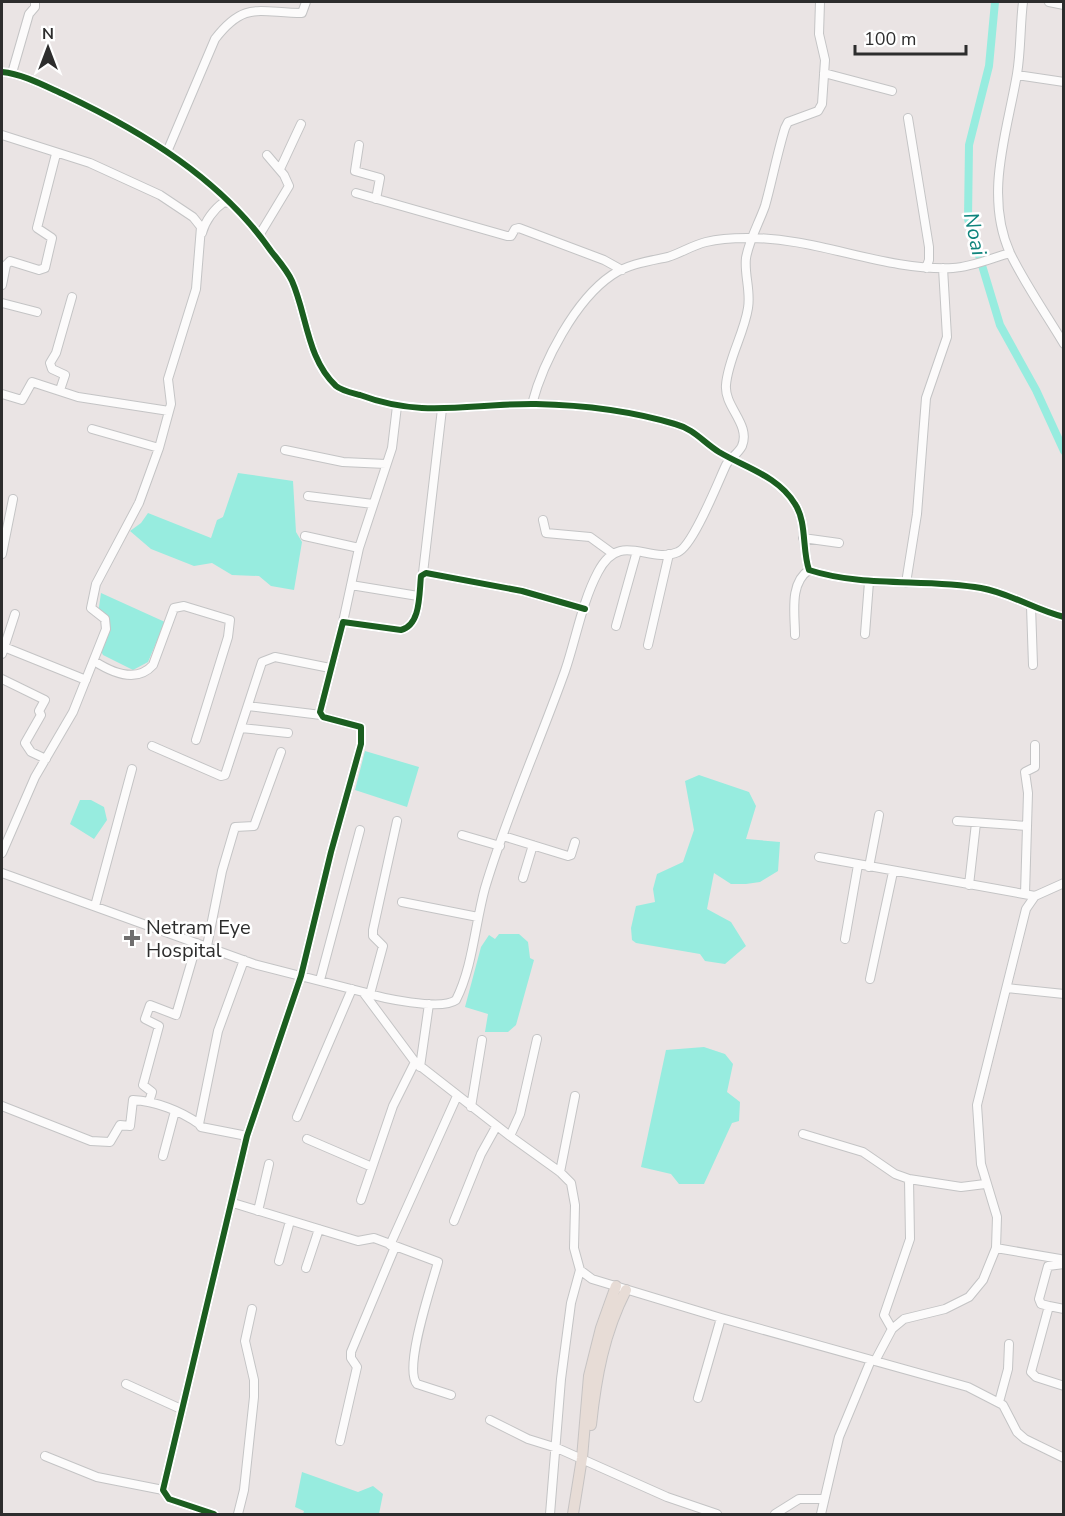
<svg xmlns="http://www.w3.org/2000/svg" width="1065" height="1516" font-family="'Nunito Sans',sans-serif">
<rect width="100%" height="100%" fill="#eae4e4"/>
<path fill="#97ecdf" d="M238 473 293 481 296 532 302 542 294 590 271 586 259 576 232 575 212 563 194 566 151 549 130 531 141 523 148 513 211 538 217 520 223 517Z
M101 593 165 622 148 662 133 670 103 655 98 645 105 622 98 614Z
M365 751 419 767 407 807 355 790Z
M699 775 749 792 756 806 746 839 780 842 778 871 760 882 746 884H731L714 873 707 909 731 922 746 946 725 964 705 961 700 954 636 943 632 940 631 928 636 906 655 902 653 889 657 874 683 862 694 830 685 781Z
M80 800H91L104 807 107 820 94 839 70 824Z
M499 934H519L528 942 530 958 534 960 516 1025 508 1032H485L488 1014 465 1007 481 947 489 935 495 939Z
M704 1047 725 1054 733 1064 727 1092 740 1102 739 1121 732 1123 704 1184H679L671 1174 641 1167 666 1050Z
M302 1472 358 1492 373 1486 383 1494 379 1514H303L304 1511 295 1507Z"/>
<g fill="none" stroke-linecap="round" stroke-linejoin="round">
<path stroke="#97ecdf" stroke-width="8" d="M995 2 989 66 969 145 968 219 1000 325 1036 390 1064 451"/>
<g stroke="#c4c4c5" stroke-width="10">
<path id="minor" d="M1023 2C1020 26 1021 50 1017 74 1007 133 984 195 1010 253 1025 284 1046 314 1064 344
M1049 2 1064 5
M2 72C23 74 45 86 65 95 143 132 221 179 271 251 278 260 287 270 292 281 307 315 307 359 336 386 342 391 353 393 360 395 424 419 471 403 536 404 582 405 631 411 675 424 694 429 703 442 719 452 746 468 778 476 795 504 807 522 802 550 809 570 865 588 924 578 981 588 1010 593 1035 610 1064 617
M12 73 29 14 35 7V2
M824 73 892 91
M1017 75 1064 82
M908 118 929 247V260L926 268
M2 135 90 163 160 195 193 217 201 227 196 289 168 379 171 404 159 448 139 503 96 584 91 608 105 619 106 629 73 712 35 777 2 853
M359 145 355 171 380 178 376 199
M167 152 215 39C245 0 260 13 302 13L306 2
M280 169 301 124
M356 193 507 236H511L515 229 519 228 604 260 622 270
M202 233C205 221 214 209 224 202L230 203
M260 234 289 186 284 175 267 155
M2 285 6 265 10 261 39 270 45 268 52 238 37 228 56 154
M2 303 37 312
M60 390 65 375 52 369 50 363 56 353 72 297
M2 394 22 400 32 382 78 397 169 411
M532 404C543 362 575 300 612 275 628 264 649 261 668 257 681 253 693 245 706 242 718 239 734 238 747 238 817 237 883 271 953 268 972 267 992 258 1010 253
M92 429 159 448
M285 450 343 462 386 464
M308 496 373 504
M543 520 546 533 590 537 612 553
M305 536 359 548
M803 538 839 543
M2 554 13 499
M423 573 442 409
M906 583 917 514 926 398 947 337 943 268
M351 585 418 596
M1031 606 1033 665
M343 622 359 548 392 448 397 406
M616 626 637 551
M865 634 869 582
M795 635C795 614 789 583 809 570
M648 645 669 554
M4 647 86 680
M2 654 15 614
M94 661C111 672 136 684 153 665L174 608 184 606 230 620 228 637 196 740
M2 679 45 700 39 711 41 715 25 743 31 752 46 759
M248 706 321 715
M241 728 288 733
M152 746 221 776 225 775 262 662 275 657 330 668
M957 821 1027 826
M462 835 500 846
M503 836 568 856 571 855 575 842
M819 857 1035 896
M869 867 879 815
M2 873 254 964 363 992 415 1062 510 1136 560 1172 571 1183 575 1205 574 1248 580 1270 571 1303 561 1379 550 1514
M523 878 533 845
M969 885 976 823
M1025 894 1028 793 1025 772 1035 767V745
M402 902 478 917
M95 906 132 769
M845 939 858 865
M207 946 222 871 235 827 254 826 281 752
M244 960 218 1031 199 1124 201 1127 247 1136
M870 979 893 872
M320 980 360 830
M1007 988 1064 994
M363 992C381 998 441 1011 456 1000 473 966 475 924 485 888 507 814 539 744 565 671 576 639 582 602 598 572 620 529 649 565 678 552 693 546 718 482 726 465 730 458 738 454 742 446 751 424 724 407 726 385 728 359 744 334 748 308 751 291 744 274 746 258 749 240 759 223 765 206 772 181 777 154 785 128L788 122 818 111 822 104 825 60 819 34 820 2
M370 994 383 946 373 936V930L397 821
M420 1067 429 1004
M149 1102 152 1092 143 1085 159 1026 145 1019 150 1005 176 1015 197 943
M2 1106 91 1141 110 1142 120 1125 130 1126 133 1100C155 1101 181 1111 199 1124
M471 1107 482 1040
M297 1117 352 989
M803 1134 863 1152 895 1174 909 1179 961 1187 985 1184
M510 1136 520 1114 537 1039
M307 1139 372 1167
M163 1156 175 1111
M560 1172 575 1096
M361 1200 393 1106 415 1062
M233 1203 358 1241 374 1238 438 1262C432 1284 403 1369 417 1384L451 1395
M258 1211 269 1164
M454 1221 481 1154 496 1127
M390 1245 457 1096
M996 1248 1060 1259
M279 1261 290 1221
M1064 1264 1048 1266 1039 1299 1041 1304 1049 1306 1031 1372 1036 1377 1064 1386
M306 1268 319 1229
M580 1270 592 1279 721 1318 968 1387 1003 1405 1017 1432 1025 1439 1064 1458
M1049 1306 1064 1309
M892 1329 884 1315 910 1239 909 1179
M875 1361 892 1329 904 1319 945 1309 969 1297 983 1280 996 1248 997 1217 981 1164 977 1105 1026 909 1035 896 1064 883
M126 1384 181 1409
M698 1398 721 1318
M999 1402 1008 1369 1009 1344
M490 1420 528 1439 557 1448 667 1497 717 1514
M340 1441 357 1367 351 1358V1352L395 1247
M45 1456 97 1477 163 1490
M214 1514 169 1499 163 1490 247 1136 301 976 331 852 361 744V727L323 717 320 712 343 622 401 630C421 625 419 594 421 576L426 573 522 591 585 609
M238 1514 244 1490 254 1397V1380L245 1341 252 1309
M775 1514 799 1499H824
M821 1514 839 1437 871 1360"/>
</g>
<g stroke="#c6c3c3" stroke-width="12">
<path id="major" d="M591 1425C596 1377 604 1333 626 1290
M573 1514 582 1458 589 1376 601 1328 616 1286"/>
</g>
<use href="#minor" stroke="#fcfbfb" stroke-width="8"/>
<use href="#major" stroke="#e7dcd6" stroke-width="10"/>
<g stroke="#fff" stroke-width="10">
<path id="cycleway" d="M2 72C23 74 45 86 65 95 143 132 221 179 271 251 278 260 287 270 292 281 307 315 307 359 336 386 342 391 353 393 360 395 424 419 471 403 536 404 582 405 631 411 675 424 694 429 703 442 719 452 746 468 778 476 795 504 807 522 802 550 809 570 865 588 924 578 981 588 1010 593 1035 610 1064 617
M214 1514 169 1499 163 1490 247 1136 301 976 331 852 361 744V727L323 717 320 712 343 622 401 630C421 625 419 594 421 576L426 573 522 591 585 609"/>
</g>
<use href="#cycleway" stroke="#1b5e20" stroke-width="6"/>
</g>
<path fill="#6f6d6d" stroke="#fff" stroke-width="2" d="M129 929h6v6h6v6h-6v6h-6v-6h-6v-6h6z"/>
<g text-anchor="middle" stroke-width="5" stroke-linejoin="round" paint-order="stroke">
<g font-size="20" fill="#2d2d2d" stroke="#fff" text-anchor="start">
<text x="146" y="934">Netram Eye<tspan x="146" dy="23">Hospital</tspan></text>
</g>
<g font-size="21" font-style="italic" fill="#0e847c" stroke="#fff">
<text transform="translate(975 234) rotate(78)" y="7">Noai</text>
</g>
</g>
<rect width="1065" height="1516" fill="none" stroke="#2d2d2d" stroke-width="6"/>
<g transform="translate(48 48)" stroke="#ffffff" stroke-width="4.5" paint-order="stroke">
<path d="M0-4.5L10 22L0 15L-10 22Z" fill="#2d2d2d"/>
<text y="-9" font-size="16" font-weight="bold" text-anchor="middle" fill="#2d2d2d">N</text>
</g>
<path d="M855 45v9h111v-9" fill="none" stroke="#2d2d2d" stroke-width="3"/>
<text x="864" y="45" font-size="18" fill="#2d2d2d" stroke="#ffffff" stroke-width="4.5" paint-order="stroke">100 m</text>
</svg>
